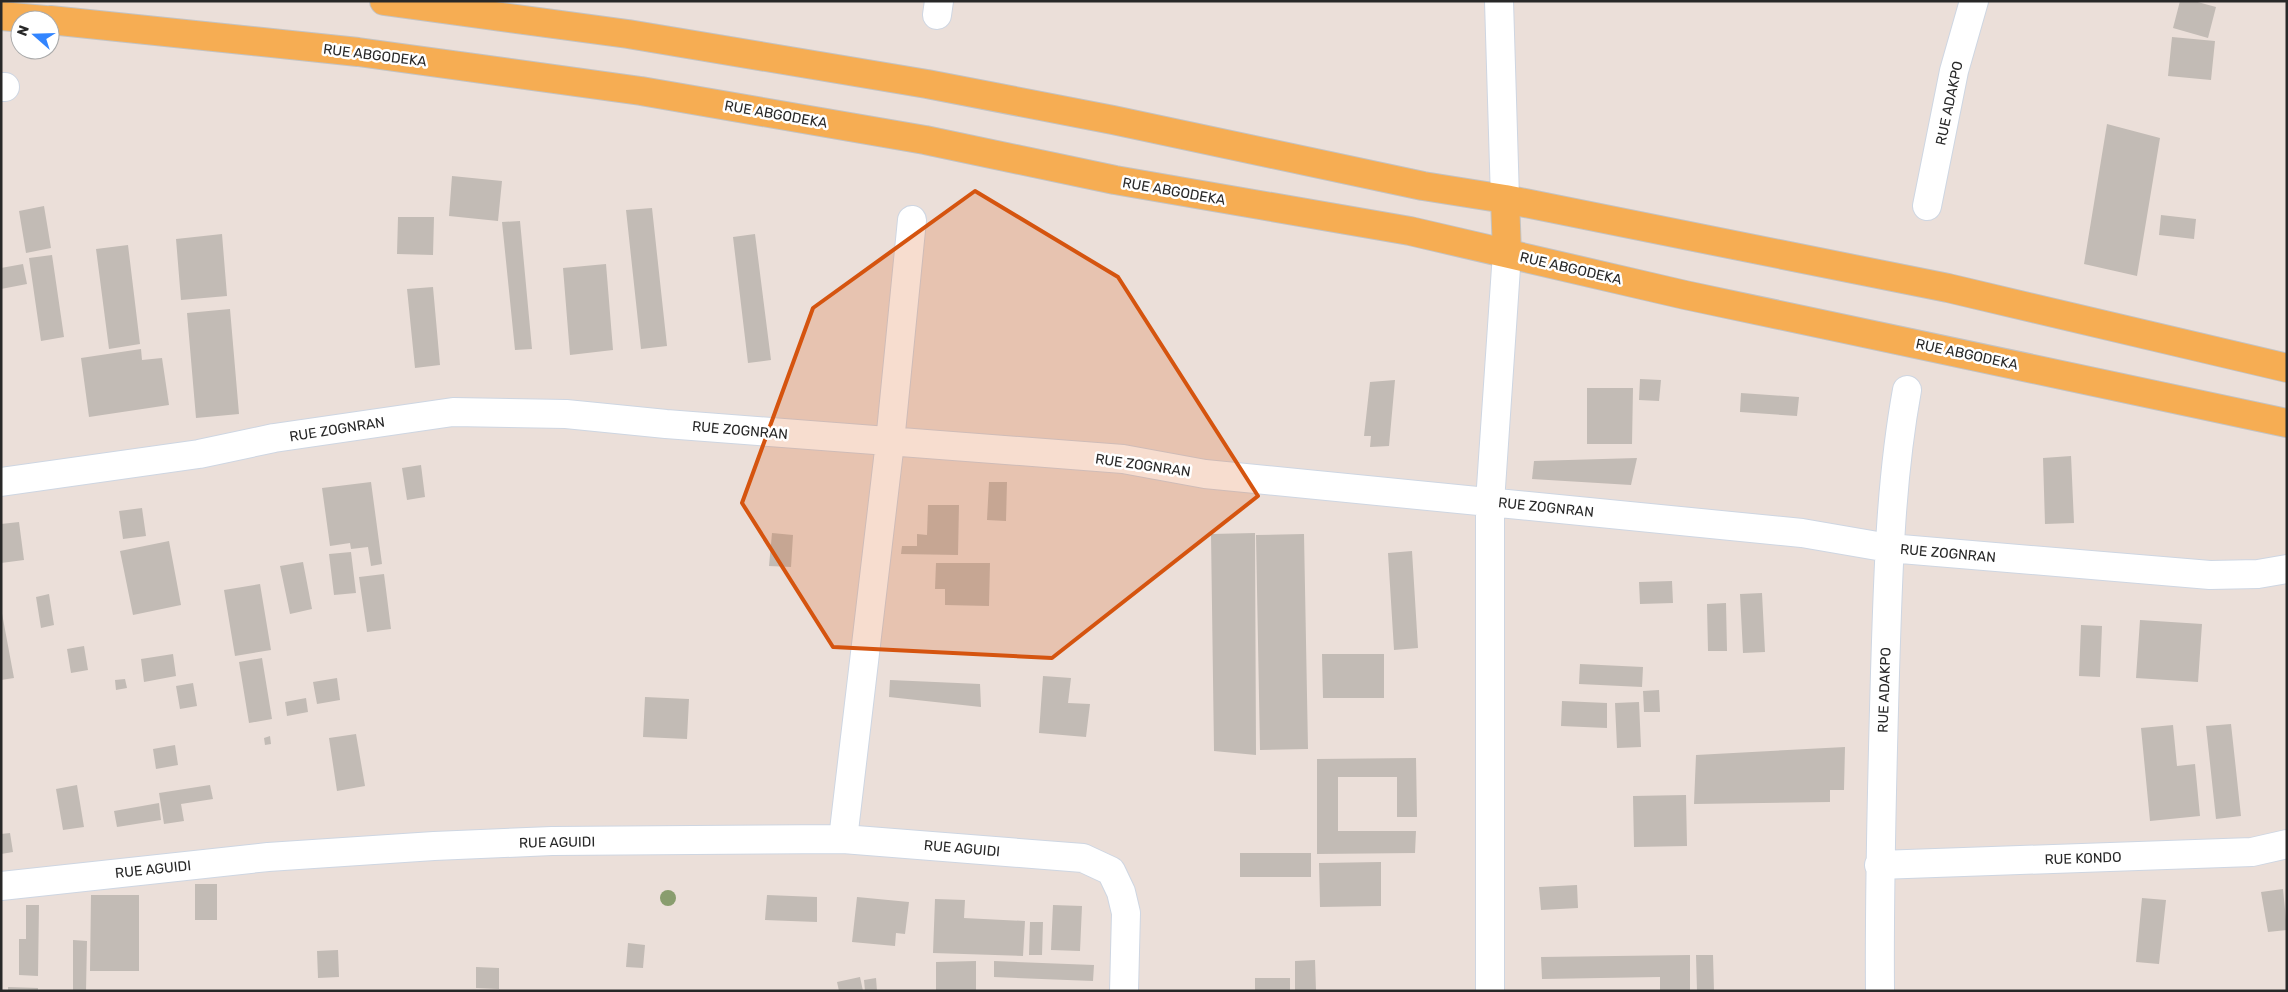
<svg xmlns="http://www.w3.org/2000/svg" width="2288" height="992" font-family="Rubik,sans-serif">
<rect width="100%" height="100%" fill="#ebdfd9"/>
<path fill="#c2bbb5" d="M2180 1H2194L2216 7 2208 38 2173 28Z
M2172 37 2215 41 2211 80 2168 76Z
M2107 124 2160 138 2137 276 2084 264Z
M452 176 502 181 498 221 449 216Z
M44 206 51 248 26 253 19 211Z
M652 208 667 346 641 349 626 210Z
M2161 215 2196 219 2194 239 2159 235Z
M398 217H434L433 255 397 254Z
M520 221 532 349 515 350 502 222Z
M222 234 227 296 181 300 176 239Z
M755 234 771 360 748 363 733 237Z
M128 245 140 344 109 349 96 249Z
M52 255 64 337 41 341 29 258Z
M23 264 27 284 1 289V268Z
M606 264 613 350 570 355 563 268Z
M433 287 440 365 415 368 407 289Z
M230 309 239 414 196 418 187 313Z
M141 349 142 360 162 358 169 405 89 417 81 358Z
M1640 379 1661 380 1659 401 1639 400Z
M1395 380 1389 446 1370 447 1371 436H1364L1370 382Z
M1587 388H1633L1632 444H1587Z
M1741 393 1799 397 1797 416 1740 412Z
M2071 456 2074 523 2045 524 2043 458Z
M1637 458 1631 485 1532 479 1534 461Z
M421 465 425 497 407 500 402 468Z
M371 482 382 564 371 566 368 547 351 549 350 543 330 546 322 488Z
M989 482H1007L1006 521 987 520Z
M928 505H959L958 555 901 554 902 546H917V534L927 535Z
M142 508 146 536 123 539 119 511Z
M19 522 24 560 1 563V524Z
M772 533 793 535 791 567 769 566Z
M1255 533 1256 755 1214 751 1211 534Z
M1304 534 1308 749 1260 750 1256 535Z
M169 541 181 605 133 615 120 551Z
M1412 551 1418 648 1394 650 1388 553Z
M351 552 356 593 334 595 329 554Z
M303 562 312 609 290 614 280 566Z
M936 563H990L989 606 945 605V589H935Z
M384 574 391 629 367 632 359 577Z
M1672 581 1673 603 1640 604 1639 582Z
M260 584 271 650 235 656 224 590Z
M1762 593 1765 652 1743 653 1740 594Z
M49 594 54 625 41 628 36 597Z
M1726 603 1727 651H1708L1707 604Z
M1 608 14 678 1 680Z
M2140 620 2202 624 2198 682 2136 678Z
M2081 625 2102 626 2100 677 2079 676Z
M84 646 88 670 71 673 67 649Z
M173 654 176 676 144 682 141 659Z
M1322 654H1384V698H1323Z
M262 658 272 719 249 723 239 662Z
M1580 664 1643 667 1642 687 1579 684Z
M1043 676 1071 678 1068 703 1090 704 1086 737 1039 733Z
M337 678 340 700 317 704 313 682Z
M125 679 127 688 116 690 115 680Z
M890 680 980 684 981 707 889 697Z
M193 683 197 706 180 709 176 686Z
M1659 690 1660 712H1644L1643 691Z
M645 697 689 699 687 739 643 737Z
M306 698 308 712 287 716 285 702Z
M1562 701 1607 703V728L1561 726Z
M1639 702 1641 747 1617 748 1615 703Z
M2231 724 2241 816 2216 819 2206 726Z
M2173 725 2177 766 2195 764 2200 816 2150 821 2141 728Z
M356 734 365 786 337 791 329 738Z
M270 736 271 744 265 745 264 738Z
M175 745 178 765 156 769 153 749Z
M1845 747 1844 790H1830V802L1694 804 1696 755Z
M1416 758 1417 817H1397V777H1338V831H1416L1415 853 1317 854V759Z
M77 785 84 827 63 830 56 789Z
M210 785 213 799 181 804 184 821 164 824 159 793Z
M1686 795 1687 846 1634 847 1633 796Z
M159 803 161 820 117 827 114 811Z
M10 833 13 852 1 854V834Z
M1240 853H1311V877H1240Z
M1381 862V906L1320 907 1319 863Z
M195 884H217V920H195Z
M1577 885 1578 908 1541 910 1539 887Z
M2283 889 2287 930 2268 932 2261 892Z
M91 895H139V971H90Z
M767 895 817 897V922L765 920Z
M857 897 909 902 905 934 896 933 895 946 852 942Z
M2142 898 2166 900 2159 964 2136 962Z
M935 899 965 900 964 918 1025 921 1023 956 933 953Z
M26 905H39L38 976 19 975V939H26Z
M1053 905 1082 906 1080 951 1051 950Z
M1030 922H1043L1042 955H1029Z
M73 940 87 941 86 991H73Z
M628 943 645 945 643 968 626 967Z
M338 950 339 977 318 978 317 951Z
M1690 955V991H1660V977L1542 979 1541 957Z
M1696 955H1713L1714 991H1697Z
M1315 960 1316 991H1295V961Z
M976 961V991H936V962Z
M994 961 1094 965 1093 981 994 977Z
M476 967 499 968V989L476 988Z
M860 977 863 991H839L837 982Z
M876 978 877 991H865L864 980Z
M1255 978H1290V991H1255Z
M8 987 38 988V991H8Z"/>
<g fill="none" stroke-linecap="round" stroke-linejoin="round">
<g stroke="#ced6e2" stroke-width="30">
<path id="minor" d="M1499 1 1505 199
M937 15 939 1
M1 87H5
M1927 206 1954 71 1974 1
M1 482 199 454 274 438 453 412 566 414 666 424 1123 459 1205 474 1802 533 1889 548 2210 575 2258 574 2287 569
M843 839 890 442 912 220
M1879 865 2252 852 2287 844
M1 886 268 857 434 846 552 841 843 839 1083 858 1111 871 1121 892 1126 913 1124 991
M1490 991V502L1507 253
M1880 991C1879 885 1882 779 1885 673 1888 578 1890 483 1907 390"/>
</g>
<g stroke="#c3c3c3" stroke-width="30">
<path id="primary" d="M384 1 628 34 927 84 1113 120 1423 186 1505 199 1948 288 2287 368
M1 16 45 20
M50 20 358 52 641 91 925 140 1115 180 1410 231 1685 295 2287 423
M1505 199 1507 253"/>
</g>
<use href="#minor" stroke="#fff" stroke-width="28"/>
<use href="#primary" stroke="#f6ad53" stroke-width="28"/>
</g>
<circle fill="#899d6e" cx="668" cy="898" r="8"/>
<path fill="#d5540f" fill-opacity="0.2" stroke="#d5540f" stroke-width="4" stroke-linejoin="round" d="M975 191 1118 277 1258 496 1052 658 833 647 742 503 813 308Z"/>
<g text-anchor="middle" stroke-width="5" stroke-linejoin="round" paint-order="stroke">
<g font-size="14" fill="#282828" stroke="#fff">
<text transform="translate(375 55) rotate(7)" y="5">RUE ABGODEKA</text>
<text transform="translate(1949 103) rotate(-78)" y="5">RUE ADAKPO</text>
<text transform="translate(776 114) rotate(10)" y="5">RUE ABGODEKA</text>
<text transform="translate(1174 191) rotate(10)" y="5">RUE ABGODEKA</text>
<text transform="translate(1571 268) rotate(13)" y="5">RUE ABGODEKA</text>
<text transform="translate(1967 354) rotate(12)" y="5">RUE ABGODEKA</text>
<text transform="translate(337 429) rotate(-9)" y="5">RUE ZOGNRAN</text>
<text transform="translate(740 430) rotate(5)" y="5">RUE ZOGNRAN</text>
<text transform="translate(1143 465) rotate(8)" y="5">RUE ZOGNRAN</text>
<text transform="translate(1546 507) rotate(6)" y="5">RUE ZOGNRAN</text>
<text transform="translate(1948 553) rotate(5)" y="5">RUE ZOGNRAN</text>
<text transform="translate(1884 690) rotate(-88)" y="5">RUE ADAKPO</text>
<text transform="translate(557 842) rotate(-1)" y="5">RUE AGUIDI</text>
<text transform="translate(962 848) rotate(5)" y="5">RUE AGUIDI</text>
<text transform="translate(2083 858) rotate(-2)" y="5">RUE KONDO</text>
<text transform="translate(153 869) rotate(-6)" y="5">RUE AGUIDI</text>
</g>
</g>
<rect width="2288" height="992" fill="none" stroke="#282828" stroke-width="5"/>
<g transform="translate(35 35) rotate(290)"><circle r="24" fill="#ffffff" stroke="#a9a9a9"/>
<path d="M0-4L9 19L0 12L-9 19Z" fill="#3285ff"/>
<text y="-8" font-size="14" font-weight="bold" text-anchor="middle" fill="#282828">N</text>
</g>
</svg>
